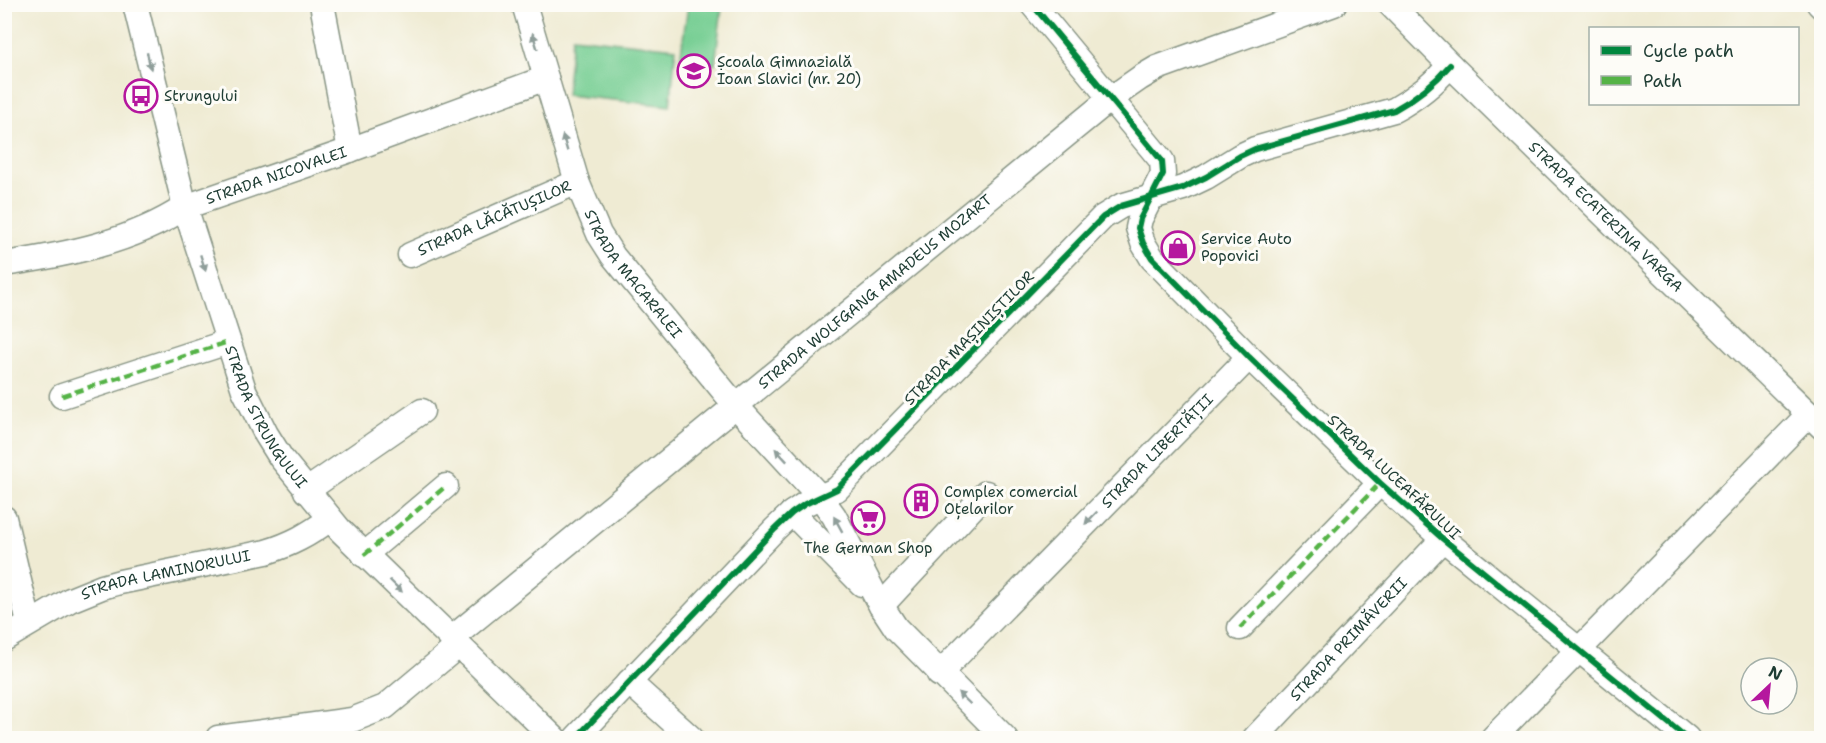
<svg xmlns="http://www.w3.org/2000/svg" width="1826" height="743" font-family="'Shantell Sans',sans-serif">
<rect width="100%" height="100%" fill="#fdfcf7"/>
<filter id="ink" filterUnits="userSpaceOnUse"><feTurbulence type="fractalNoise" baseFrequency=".0167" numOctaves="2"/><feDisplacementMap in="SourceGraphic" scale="12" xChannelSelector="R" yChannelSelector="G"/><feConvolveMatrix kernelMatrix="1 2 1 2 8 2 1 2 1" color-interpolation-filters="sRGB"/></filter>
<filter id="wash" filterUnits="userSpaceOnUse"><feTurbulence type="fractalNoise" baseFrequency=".008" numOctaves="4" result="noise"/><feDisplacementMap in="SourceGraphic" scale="24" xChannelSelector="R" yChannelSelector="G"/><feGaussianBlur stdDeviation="1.35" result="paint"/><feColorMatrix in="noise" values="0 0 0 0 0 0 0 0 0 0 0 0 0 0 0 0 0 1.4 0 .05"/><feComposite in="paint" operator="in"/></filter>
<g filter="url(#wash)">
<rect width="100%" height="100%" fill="#efebd3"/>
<path fill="#78cf94" stroke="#4c8664" stroke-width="1.5" d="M688 5 722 8 715 64 680 59Z
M572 37 676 48 670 106 566 95Z"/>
</g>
<g filter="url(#ink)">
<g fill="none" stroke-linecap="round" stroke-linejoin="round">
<g stroke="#879484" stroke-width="27">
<g id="minor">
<path id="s1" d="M135 4 185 207 244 390 266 434 281 458 340 530 554 738"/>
<path d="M322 4 350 150"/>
<path id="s2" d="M524 4 577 182 599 234 613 256 736 406 821 498 834 516 877 599 896 628 1005 738"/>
<path d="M1032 4 1162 161 1163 174 1140 219 1138 228 1143 243 1152 258 1249 357 1380 483 1443 539 1687 738"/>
<path id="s3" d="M1390 4 1450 65 1822 427"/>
<path d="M1819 4 1822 7"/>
<path id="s4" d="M410 255 577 182"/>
<path id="s5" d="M4 264C65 255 133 242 185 207L350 150 546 78"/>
<path d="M62 396 228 342"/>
<path d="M306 491 422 411"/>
<path d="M792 513 862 584"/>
<path d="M4 518 29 623"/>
<path d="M364 555 446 486"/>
<path d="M881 606 986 493"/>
<path d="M1240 628 1380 483"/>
<path id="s6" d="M4 639 70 600 102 587 120 582 266 552C292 544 308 535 330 519"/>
<path id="s7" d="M451 639 1110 99 1140 78 1157 68 1334 4"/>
<path id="s8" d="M939 674 1249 357"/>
<path d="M629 682 691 738"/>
<path d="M218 738 352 720 385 707 458 646"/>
<path d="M576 738 775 529 792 513 805 504 837 489 1103 217 1121 206 1183 188 1206 177 1240 156 1255 149 1394 110C1416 98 1434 84 1450 65"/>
<path id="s9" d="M1255 738 1443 539"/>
<path d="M1493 738 1809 414"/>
</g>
</g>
<use href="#minor" stroke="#fff" stroke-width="24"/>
<path stroke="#55b346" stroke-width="4.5" stroke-dasharray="9 4.5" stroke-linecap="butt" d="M62 396 228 342
M364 555 446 486
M1240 628 1380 483"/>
<g stroke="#fdfcf7" stroke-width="10">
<path id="cycleway" d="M1032 4 1162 161 1163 174 1140 219 1138 228 1143 243 1152 258 1249 357 1380 483 1443 539 1687 738
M576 738 775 529 792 513 805 504 837 489 1103 217 1121 206 1183 188 1206 177 1240 156 1255 149 1394 110C1416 98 1434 84 1450 65"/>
</g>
<use href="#cycleway" stroke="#00873e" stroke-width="6"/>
</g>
<defs><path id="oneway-solid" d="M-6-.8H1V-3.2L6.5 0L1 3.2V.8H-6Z" transform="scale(1.5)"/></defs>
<g fill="#8f9e9a">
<use href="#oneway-solid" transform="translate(535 41) rotate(-107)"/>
<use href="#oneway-solid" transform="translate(149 61) rotate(77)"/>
<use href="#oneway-solid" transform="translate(565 143) rotate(-106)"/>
<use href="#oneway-solid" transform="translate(203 263) rotate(72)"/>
<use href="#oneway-solid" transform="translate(781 455) rotate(-133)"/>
<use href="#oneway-solid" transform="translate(1091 518) rotate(134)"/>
<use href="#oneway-solid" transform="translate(838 524) rotate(-119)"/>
<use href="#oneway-solid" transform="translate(396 586) rotate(44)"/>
<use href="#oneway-solid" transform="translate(964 698) rotate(-136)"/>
</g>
</g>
<defs>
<g id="school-ring" transform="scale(1.725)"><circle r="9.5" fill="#fdfcf7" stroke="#b5179e" stroke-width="1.5"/><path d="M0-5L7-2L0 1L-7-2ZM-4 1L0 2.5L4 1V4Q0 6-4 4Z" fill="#b5179e"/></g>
<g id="bus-ring" transform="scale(1.725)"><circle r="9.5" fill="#fdfcf7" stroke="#b5179e" stroke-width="1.5"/><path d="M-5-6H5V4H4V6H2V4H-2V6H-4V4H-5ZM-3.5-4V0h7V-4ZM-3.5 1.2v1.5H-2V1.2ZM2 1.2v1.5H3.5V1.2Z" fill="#b5179e"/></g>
<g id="shop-ring" transform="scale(1.725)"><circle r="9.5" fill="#fdfcf7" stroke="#b5179e" stroke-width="1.5"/><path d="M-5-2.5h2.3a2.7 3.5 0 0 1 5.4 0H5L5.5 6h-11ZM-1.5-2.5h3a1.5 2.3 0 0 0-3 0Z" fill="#b5179e"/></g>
<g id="building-ring" transform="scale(1.725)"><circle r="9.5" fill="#fdfcf7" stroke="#b5179e" stroke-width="1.5"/><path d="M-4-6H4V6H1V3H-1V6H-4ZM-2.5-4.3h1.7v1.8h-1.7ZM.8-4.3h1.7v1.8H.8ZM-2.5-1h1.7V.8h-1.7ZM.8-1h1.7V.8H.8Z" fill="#b5179e"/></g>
<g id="supermarket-ring" transform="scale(1.725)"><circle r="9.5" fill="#fdfcf7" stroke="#b5179e" stroke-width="1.5"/><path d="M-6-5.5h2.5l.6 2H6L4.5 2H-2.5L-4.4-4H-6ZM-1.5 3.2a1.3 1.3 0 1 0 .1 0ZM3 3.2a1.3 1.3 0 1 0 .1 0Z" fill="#b5179e"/></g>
</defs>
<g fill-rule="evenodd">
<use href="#school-ring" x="694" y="71"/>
<use href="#bus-ring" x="141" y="96"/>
<use href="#shop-ring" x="1178" y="248"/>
<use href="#building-ring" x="921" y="501"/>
<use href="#supermarket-ring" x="868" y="518"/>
</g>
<g text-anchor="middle" stroke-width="6" stroke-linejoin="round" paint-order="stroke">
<g font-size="15" fill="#1f3d34" stroke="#fdfcf7" text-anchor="start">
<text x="717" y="67">Școala Gimnazială<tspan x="717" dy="17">Ioan Slavici (nr. 20)</tspan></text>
<text x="164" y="101">Strungului</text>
<text x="1201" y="244">Service Auto<tspan x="1201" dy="17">Popovici</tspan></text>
<text x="944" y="497">Complex comercial<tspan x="944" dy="17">Oțelarilor</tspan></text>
<text x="868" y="553" text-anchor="middle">The German Shop</text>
</g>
<g font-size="15" fill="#1f3d34" stroke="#fdfcf7">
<text dy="5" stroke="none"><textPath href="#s5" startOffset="288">STRADA NICOVALEI</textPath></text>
<text dy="5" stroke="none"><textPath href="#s3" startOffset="303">STRADA ECATERINA VARGA</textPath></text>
<text dy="5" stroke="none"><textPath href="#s4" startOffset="92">STRADA LĂCĂTUȘILOR</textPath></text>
<text dy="5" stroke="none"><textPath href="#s2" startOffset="294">STRADA MACARALEI</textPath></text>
<text dy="5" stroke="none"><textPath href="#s7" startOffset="548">STRADA WOLFGANG AMADEUS MOZART</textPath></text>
<text transform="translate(969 338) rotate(-46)" y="5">STRADA MAȘINIȘTILOR</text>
<text dy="5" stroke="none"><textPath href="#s1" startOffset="435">STRADA STRUNGULUI</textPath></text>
<text dy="5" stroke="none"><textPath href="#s8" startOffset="312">STRADA LIBERTĂȚII</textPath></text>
<text transform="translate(1394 477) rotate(43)" y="5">STRADA LUCEAFĂRULUI</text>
<text dy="5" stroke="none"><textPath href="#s6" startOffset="176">STRADA LAMINORULUI</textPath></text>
<text dy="5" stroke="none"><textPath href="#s9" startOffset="136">STRADA PRIMĂVERII</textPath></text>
</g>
</g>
<rect width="1826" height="743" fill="none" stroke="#fdfcf7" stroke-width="24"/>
<rect x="1589" y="27" width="210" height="78" fill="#fdfcf7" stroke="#a4b0a9" stroke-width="1.5"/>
<rect x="1601" y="46" width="30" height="9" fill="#00873e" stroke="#a4b0a9" stroke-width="1.5"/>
<text x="1643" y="57" font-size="18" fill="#1f3d34">Cycle path</text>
<rect x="1601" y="76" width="30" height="9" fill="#55b346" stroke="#a4b0a9" stroke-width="1.5"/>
<text x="1643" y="87" font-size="18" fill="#1f3d34">Path</text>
<g transform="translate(1769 686) rotate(26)"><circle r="28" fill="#fdfcf7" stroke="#a4b0a9" stroke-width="1.5"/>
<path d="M0-4.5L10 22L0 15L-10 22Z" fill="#b5179e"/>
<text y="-9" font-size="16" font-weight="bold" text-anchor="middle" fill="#1f3d34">N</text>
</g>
</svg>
